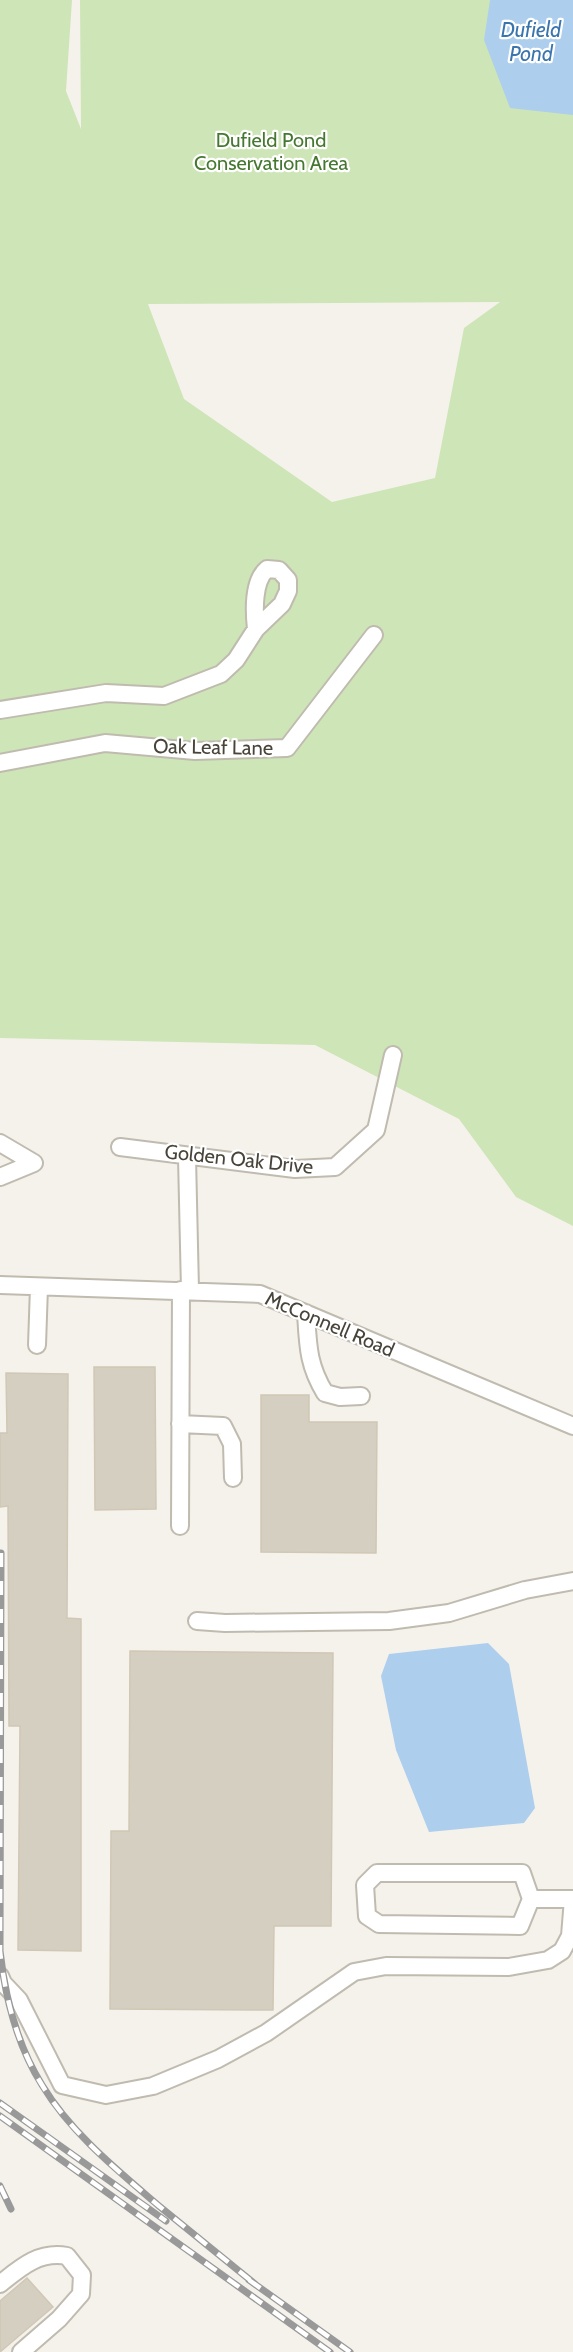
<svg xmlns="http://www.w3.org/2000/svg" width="573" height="2352" font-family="Cabin,sans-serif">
<rect width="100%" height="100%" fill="#f5f2ec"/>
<path fill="#cee5b8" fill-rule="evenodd" d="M0 0H72L66 91 81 129 80 0H573V1226L516 1197 459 1119 315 1045 0 1038ZM500 302 464 328 435 478 332 502 184 399 148 304Z"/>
<path fill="#adceec" d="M490 0H573V115L510 108 484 40Z
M488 1643 509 1664 535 1808 524 1823 429 1832 396 1750 381 1676 389 1654Z"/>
<path fill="#d5cfc2" stroke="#d0c7b5" stroke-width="1.5" d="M94 1367H155L156 1509 95 1510Z
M6 1373 68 1374 67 1618 81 1619V1951L18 1950 20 1726H9L8 1506 0 1507V1433H7Z
M261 1395H309V1422H377L376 1553 261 1552Z
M130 1651 333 1653 331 1926H274L273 2010 110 2009 111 1831H129Z
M27 2278 53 2307 0 2352V2301Z"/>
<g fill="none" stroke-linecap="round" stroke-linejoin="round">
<g stroke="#c0bbaf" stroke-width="20">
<path id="minor" d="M0 710 106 693 164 696 221 674 236 660 256 629 282 604 288 591V580L279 570 267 569C253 581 254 611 256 629
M0 763 105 743 195 751 287 748 374 635
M0 1143 34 1163 0 1177
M120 1147 295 1169 335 1167 376 1130 393 1055
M187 1157 190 1290
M0 1285 260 1294 573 1426
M306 1313C308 1346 308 1365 325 1393L340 1397 361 1396
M37 1345 39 1287
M180 1424 223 1426 232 1444 233 1478
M180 1526 181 1290
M197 1621 225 1623 389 1621 449 1613 525 1590 573 1581
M531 1899 520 1926 379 1924 367 1916 365 1885 377 1873H522L531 1899H573
M0 1976 3 1983 19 2000 62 2085 106 2095 153 2086 218 2059 266 2033 354 1972 386 1966 509 1967 548 1960 562 1951 570 1936 573 1899
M0 2284C21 2267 39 2251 67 2256L82 2275 81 2294 59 2319 21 2352"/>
</g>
<use href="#minor" stroke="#fff" stroke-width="16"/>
<g stroke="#999" stroke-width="7">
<path id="rail" d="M1 1553 0 1951C5 1997 17 2045 42 2085 71 2133 117 2170 159 2206 191 2232 223 2258 255 2284
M0 2103 166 2221
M0 2116 330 2352
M0 2186 11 2209
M249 2280 350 2352"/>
</g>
<use href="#rail" stroke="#fff" stroke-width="4.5" stroke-dasharray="14" stroke-linecap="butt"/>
</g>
<g text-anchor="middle" stroke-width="4.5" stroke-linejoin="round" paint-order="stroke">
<g font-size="20" fill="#467730" stroke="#fff">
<text x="271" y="147">Dufield Pond<tspan x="271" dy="23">Conservation Area</tspan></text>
</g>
<g font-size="20" fill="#48443a" stroke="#fff">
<text transform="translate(213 747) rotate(1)" y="7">Oak Leaf Lane</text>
<text transform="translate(239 1159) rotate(6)" y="7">Golden Oak Drive</text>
<text transform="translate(330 1324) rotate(23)" y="7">McConnell Road</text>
</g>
<g font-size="21" font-style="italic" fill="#3a75ad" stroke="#fff">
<text x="531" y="37">Dufield<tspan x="531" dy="24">Pond</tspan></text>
</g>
</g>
</svg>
